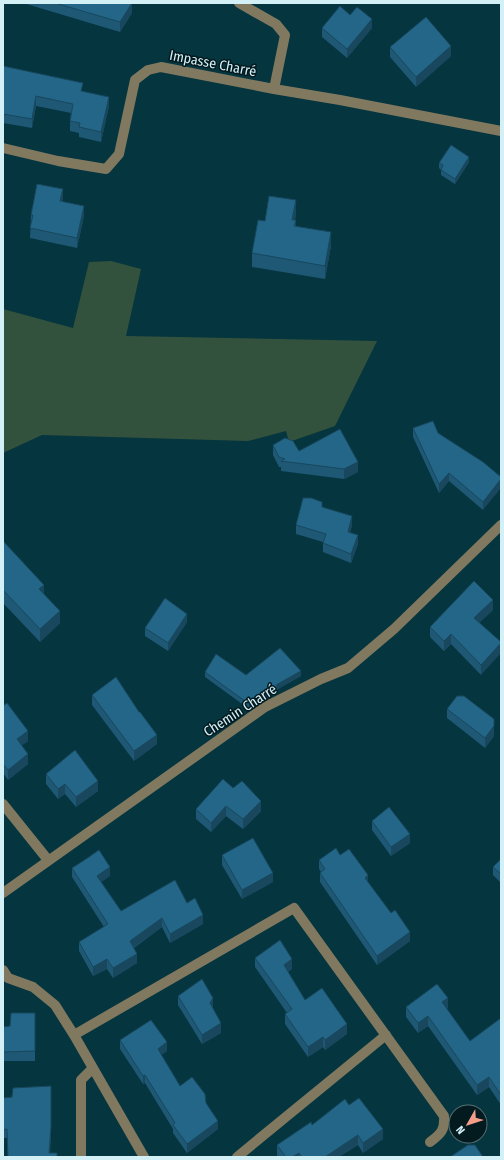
<svg xmlns="http://www.w3.org/2000/svg" width="504" height="1160" font-family="'Fira Sans Condensed',sans-serif">
<rect width="100%" height="100%" fill="#05353e"/>
<path fill="#33523d" d="M111 261 141 269 126 336 377 341 335 426 289 442 286 431 248 441 42 435 3 453V309L73 328 89 262Z"/>
<g fill="none" stroke-linecap="round" stroke-linejoin="round">
<path stroke="#807960" stroke-width="10" d="M239 3 276 24 285 35 274 89
M3 148 58 161 106 169 119 154 135 80 148 70 161 67 274 89 340 100 501 131
M3 804 48 860
M3 893 265 707 321 679 348 668 394 629 501 525
M3 970 8 978 33 987 55 1005 74 1035 144 1157
M74 1035 294 908 444 1116C445 1130 441 1134 430 1142
M81 1157V1080L93 1068
M237 1157 386 1035"/>
</g>
<path fill="#1e5874" d="M23 3H130L132 13 120 32Z
M350 15 372 28 347 58 322 37V28Z
M390 47 451 56 416 87 390 57Z
M3 66 83 91 109 106 101 142 79 137V133L70 131V121L71 113 36 106 32 128 3 123Z
M469 162 455 184 441 175V170L439 168V163Z
M63 198 62 202 84 216 77 248 30 238 31 215Z
M296 213 295 220 296 226 331 246 325 279 252 267V253L265 221Z
M413 428 483 462V510L449 481 439 493 413 437Z
M273 445 299 451 358 472 344 479 281 471V467H279L273 455Z
M322 507 352 525 350 533 358 544 351 563 323 552V542L296 534V525Z
M3 543 44 594 60 623 40 642 3 603Z
M493 610 479 623 501 642 481 675 451 644 444 651 430 637V627Z
M187 622 168 651 145 636V628Z
M205 672 246 675 301 676 278 689V691L249 709 205 677Z
M92 695 157 744 134 761 92 705Z
M3 706 28 741 22 745 28 764 8 780 3 773Z
M447 709 494 736 485 748 447 718Z
M46 774 98 791 76 807 65 794 58 799 46 784Z
M233 788 261 811 243 829 226 816 211 832 196 819V809Z
M372 821 410 843 391 856 372 830Z
M222 855 273 882 242 899 222 865Z
M340 855 368 882 391 913 410 941 377 965 320 882V873L321 872 319 869V860Z
M501 859V883L493 875V867Z
M72 868 110 876 101 882 121 911 187 903 203 924 170 943 162 927 134 948 137 963 113 978 107 969 93 976 79 951V942L104 927 72 877Z
M255 958 292 969 288 972 305 1000 347 1034 325 1050 323 1047 308 1057 285 1024V1014L287 1013 255 967Z
M178 996 213 1008 221 1033 202 1044 178 1005Z
M406 1007 448 1008 446 1009 470 1041 501 1018V1105L489 1087 477 1095 428 1026 418 1033 406 1017Z
M35 1013V1061H3V1027L10 1026Z
M120 1040 167 1051 161 1055 180 1086 206 1103 218 1129 187 1153 173 1133V1129L145 1083 143 1084 120 1049Z
M3 1098 51 1136 50 1153 57 1157 7 1138H3Z
M349 1105 383 1139 363 1153 358 1145 339 1157H278L277 1155V1145L312 1125Z"/>
<path fill="#18475e" d="M132 3V13L120 32V22Z
M372 19V28L347 58V49Z
M451 46V56L416 87V77Z
M36 96V106L32 128V119Z
M109 97V106L101 142V132Z
M469 157V162L455 184V179Z
M63 189V198L60 211V201Z
M296 200V213L292 233V220Z
M84 206V216L77 248V238Z
M331 232V246L325 279V266Z
M358 462V472L344 479V469Z
M449 473V481L439 493V484Z
M501 479V488L483 510V502Z
M352 516V525L348 541V532Z
M358 535V544L351 563V554Z
M44 585V597L39 589Z
M493 600V610L474 628V618Z
M60 611V623L40 642V629Z
M187 614V622L168 651V643Z
M451 634V644L444 651V641Z
M501 643V653L481 675V665Z
M301 671V676L278 689V691L249 709V704L276 685Z
M494 726V736L485 748V738Z
M28 731V741L17 749V739Z
M157 735V744L134 761V751Z
M28 754V764L8 780V770Z
M98 781V791L76 807V797Z
M65 784V794L58 799V789Z
M261 801V811L243 829V819Z
M226 806V816L211 832V823Z
M410 834V843L391 856V847Z
M110 867V876L97 885V876Z
M273 873V882L242 899V890Z
M368 875V884L365 878Z
M203 915V924L170 943V934Z
M162 918V927L130 950V941Z
M410 932V941L377 965V956Z
M137 954V963L113 978V968Z
M107 959V969L93 976V967Z
M292 959V969L284 975V965Z
M213 998V1008L210 1003Z
M448 998V1008L442 1012V1002Z
M428 1016V1026L418 1033V1023Z
M221 1023V1033L202 1044V1035Z
M347 1024V1034L325 1050V1040Z
M323 1037V1047L308 1057V1047Z
M167 1042V1051L158 1057V1049Z
M145 1075V1083L143 1084V1076Z
M489 1077V1087L477 1095V1085Z
M51 1086V1136L49 1157Z
M218 1121V1129L187 1153V1144Z
M383 1129V1139L363 1153V1143Z
M358 1135V1145L339 1157H325Z
M299 1153V1157H292Z"/>
<path fill="#236687" stroke="#18475e" d="M55 3H132L120 22Z
M340 6 350 15 357 7 372 19 347 49 322 28Z
M426 17 451 46 416 77 390 47Z
M3 66 83 83 81 91 109 97 101 132 79 127 80 123 70 121 73 104 36 96 32 119 3 114Z
M451 145 469 157 455 179 441 170 443 165 439 163Z
M37 184 63 189 60 201 84 206 77 238 30 228 33 215H31Z
M269 196 296 200 292 220H296L294 226 331 232 325 266 252 253 258 220 265 221Z
M433 421 438 433 483 462 501 477V479L483 502 449 473 439 484 413 428Z
M340 429 358 462 344 469 281 461 285 459 279 457 273 445 285 438 293 441 299 451Z
M303 498H311L322 502V507L352 516 348 532 358 535 351 554 323 543 326 534 296 525Z
M4 542 44 585 39 589 60 611 40 629 3 590V543Z
M474 581 493 600 474 618 501 642V643L481 665 451 634 444 641 430 627Z
M165 598 187 614 168 643 145 628Z
M280 648 301 671 276 685 278 686 249 704 205 672 216 654 246 675Z
M116 677 139 712H140L157 735 134 751 92 695Z
M457 696H464L494 719V726L485 738 447 709Z
M7 703 28 731 17 739 28 754 8 770 3 764V706Z
M75 750 98 781 76 797 65 784 58 789 46 774Z
M223 779 233 788 242 781 261 801 243 819 226 806 211 823 196 809Z
M389 807 410 834 391 847 372 821Z
M253 838 273 873 242 890 222 855Z
M336 848 340 855 349 849 368 875 365 878 391 913 395 910 410 932 377 956 320 873 325 869 319 860Z
M99 850 110 867 97 876 121 911 175 880 187 903 195 898 203 915 170 934 162 918 130 941 137 954 113 968 107 959 93 967 79 942 108 924 72 868 86 859Z
M501 859V874L493 867Z
M280 940 292 959 284 965 305 1000 322 988 347 1024 325 1040 323 1037 308 1047 285 1014 292 1009 255 958Z
M202 979 213 998 210 1003 221 1023 202 1035 178 996Z
M437 984 448 998 442 1002 470 1041 501 1018V1095L489 1077 477 1085 428 1016 418 1023 406 1007Z
M11 1013H35V1051L3 1052V1027L10 1026Z
M151 1020 167 1042 158 1049 180 1086 192 1077 205 1094 206 1103 218 1121 187 1144 173 1125 175 1123 145 1075 143 1076 120 1040Z
M51 1086V1127L49 1153H57V1157H8L7 1129 3 1130V1098L12 1097 13 1088Z
M359 1098 383 1129 363 1143 358 1135 325 1157H302L299 1153 292 1157H286L277 1145 311 1122 312 1125 345 1099 349 1105Z
M468 1145H475L483 1157H450Z"/>
<g text-anchor="middle" stroke-width="3" stroke-linejoin="round" paint-order="stroke">
<g font-size="14" fill="#d4f0f7" stroke="#031a1f">
<text transform="translate(213 63) rotate(11)" y="5">Impasse Charré</text>
<text transform="translate(240 710) rotate(-33)" y="5">Chemin Charré</text>
</g>
</g>
<rect width="504" height="1160" fill="none" stroke="#d4f0f7" stroke-width="8"/>
<g transform="translate(468 1124) rotate(231)"><circle r="19" fill="#031a1f" stroke="#577075"/>
<path d="M0-3L7 15L0 10L-7 15Z" fill="#f49e8a"/>
<text y="-6" font-size="11" font-weight="bold" text-anchor="middle" fill="#d4f0f7">N</text>
</g>
</svg>
